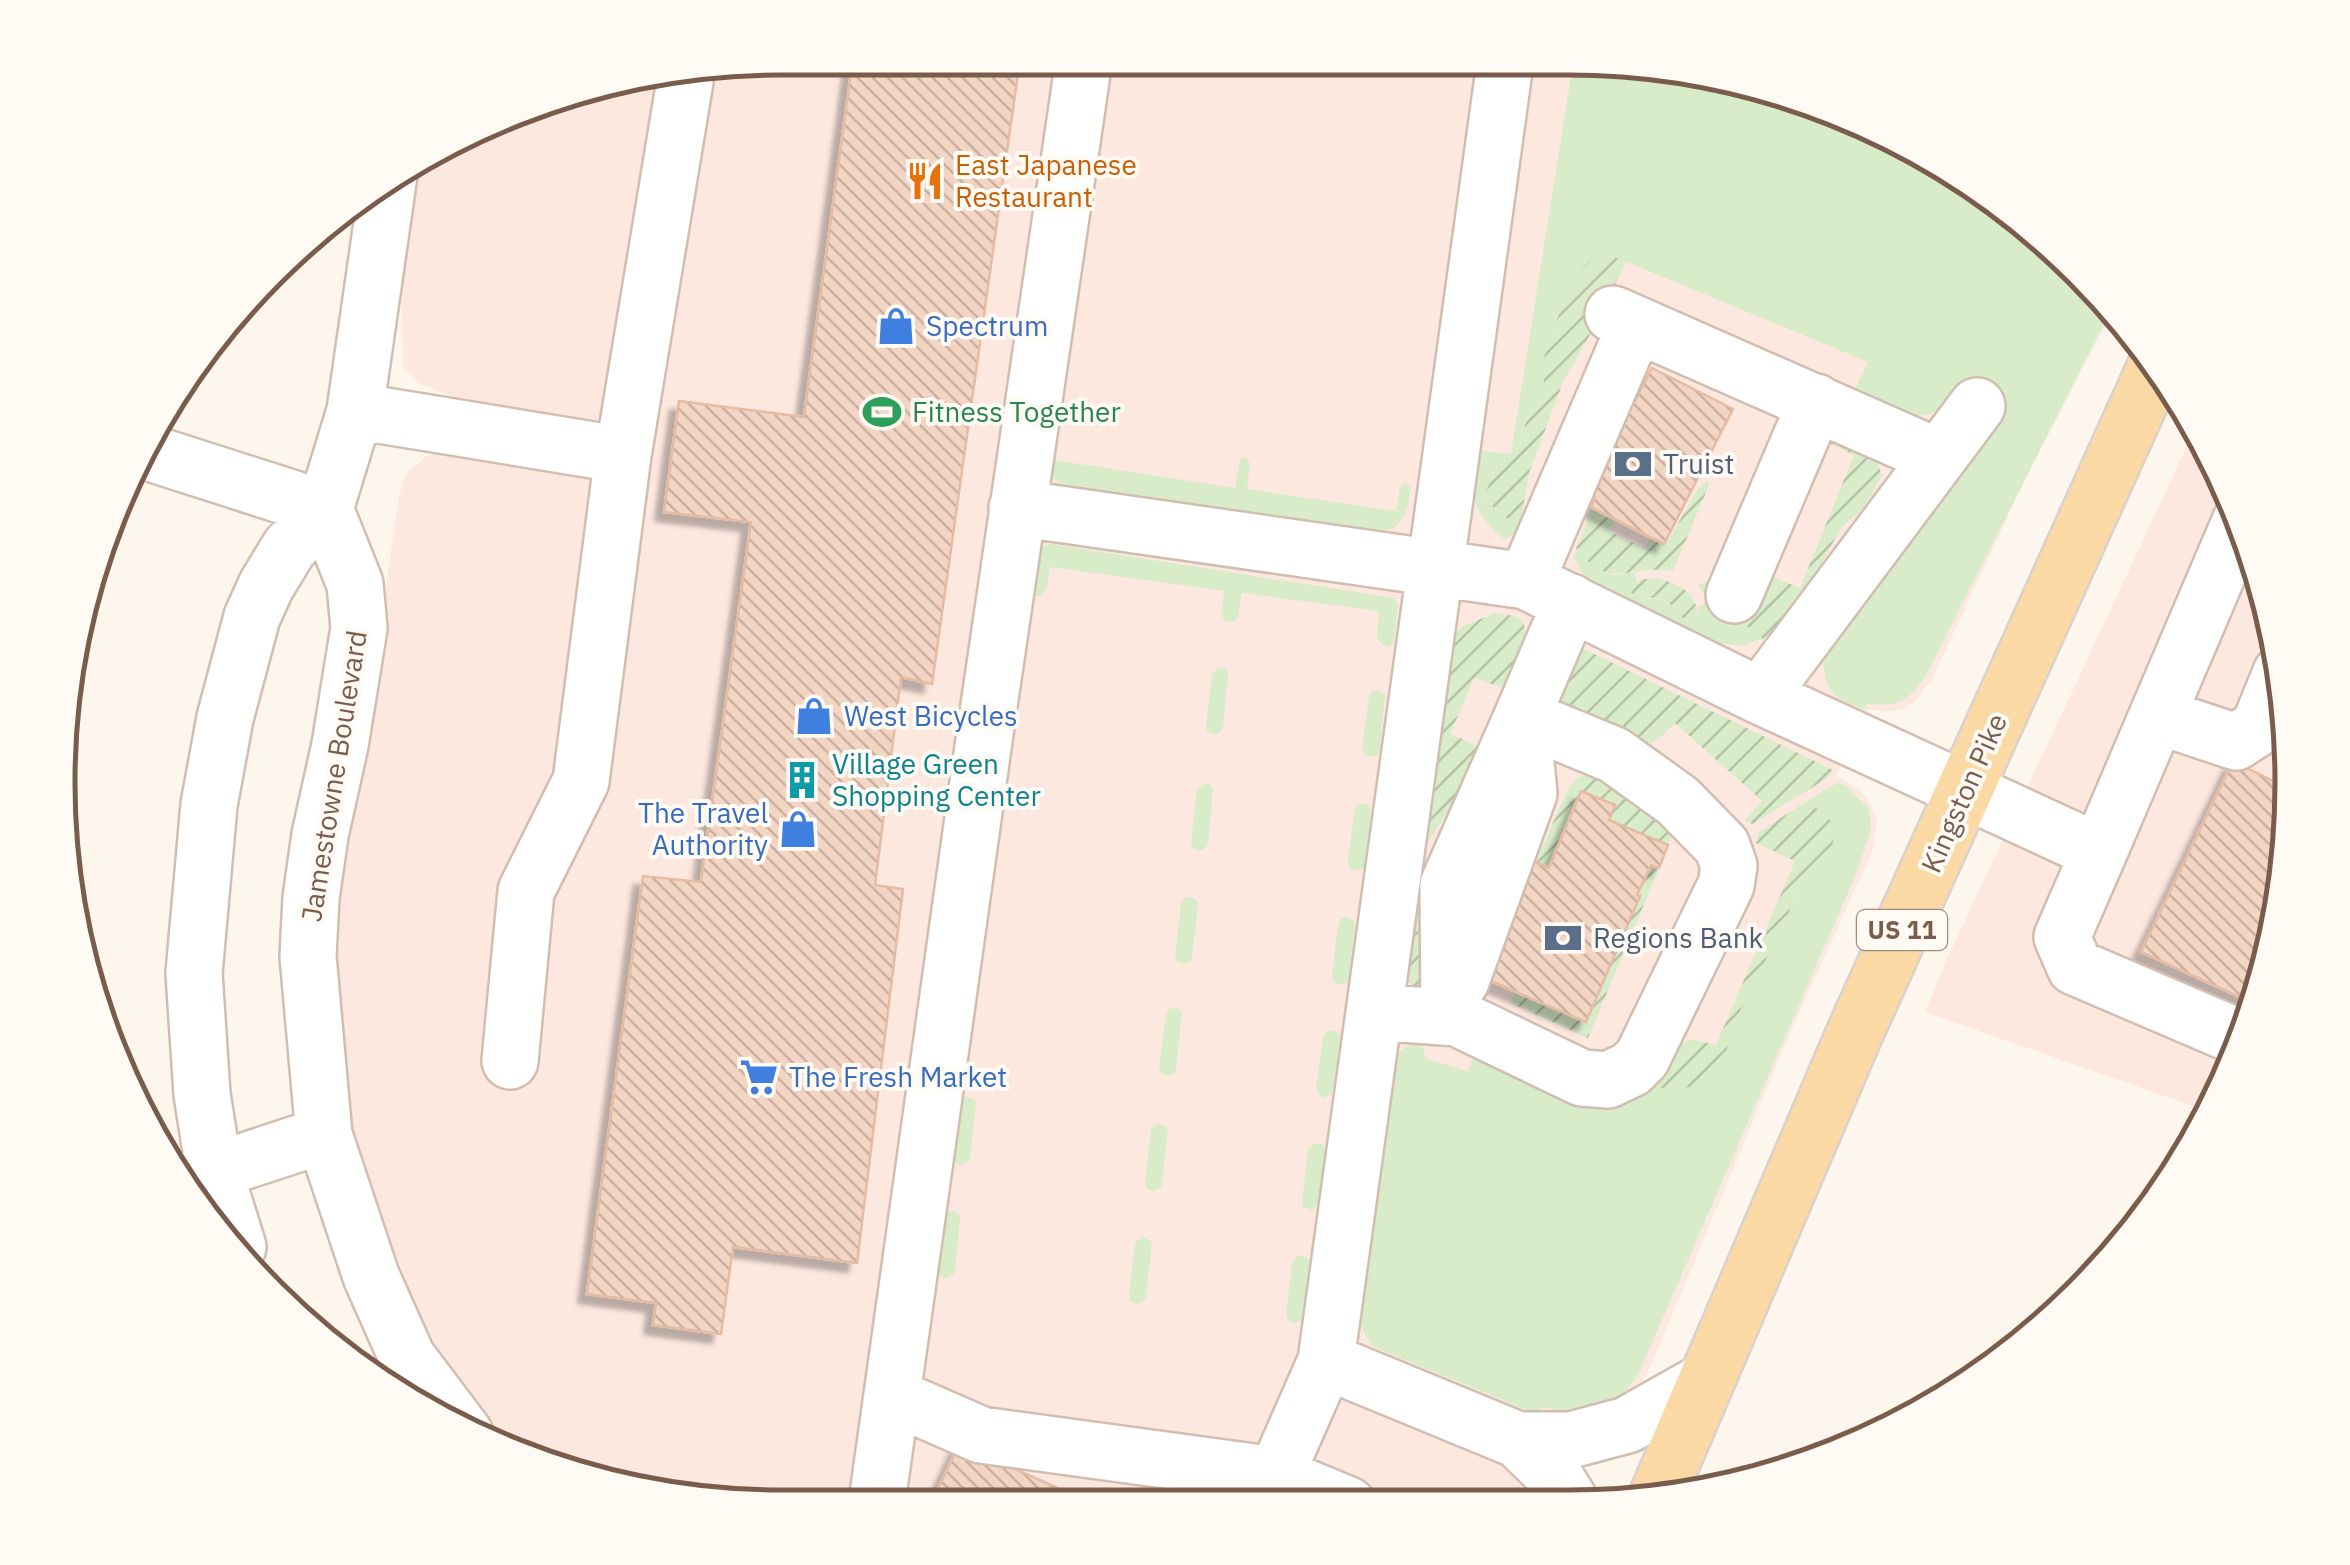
<svg xmlns="http://www.w3.org/2000/svg" width="2350" height="1565" font-family="'IBM Plex Sans',sans-serif">
<defs>
<pattern id="garden-furrows" width="10" height="10" patternUnits="userSpaceOnUse" patternTransform="scale(2.5)"><rect width="10" height="10" fill="#d8ecc9"/><path d="M-1 1l2-2M0 10L10 0M9 11l2-2" fill="none" stroke="#b4c2a5"/></pattern>
<pattern id="building-back-hatch" width="6" height="6" patternUnits="userSpaceOnUse" patternTransform="scale(2.5)"><rect width="6" height="6" fill="#f3d5c3"/><path d="M-1 5l2 2M0 0l6 6M5-1l2 2" fill="none" stroke="#cab0a1"/></pattern>
<filter id="shadow"><feDropShadow dx="-9" dy="9" stdDeviation="2.5" flood-color="#0004"/></filter>
</defs>
<rect width="100%" height="100%" fill="#fdf6ec"/>
<path fill="#fde8e0" d="M783 58 1663 64 1888 132 2046 238 2113 310 2024 481 1933 677 1915 701 1905 708 1886 712 1869 709 1836 776 1861 791 1869 802 1877 819 1874 847 1788 1038 1648 1372 1637 1390 1616 1407 1546 1415 1517 1482 1532 1490 1548 1506 687 1501 499 1444 450 1380 407 1296 367 1184 345 1106 337 1017 338 919 399 496 406 474 426 456 447 452 455 398 419 383 403 366 401 266 418 161 550 96Z
M2196 427 2218 462 2268 595 2291 736 2286 878 2254 1016 2210 1112 1925 1012 1948 957Z"/>
<path fill="#d8ecc9" d="M1573 63 1663 64 1888 132 2046 238 2112 308 1926 675C1909 701 1899 708 1867 703L1864 710C1828 695 1826 692 1822 653L1944 405C1941 408 1934 413 1930 414 1910 420 1868 404 1855 389L1868 362 1610 255 1575 277 1561 308 1544 357V386L1525 425 1516 452 1494 472 1485 494C1492 511 1504 518 1520 525L1516 534 1504 539C1473 515 1464 486 1477 450L1511 454Z
M1055 430 1057 435 1054 460 1235 488 1240 459 1244 457 1247 458 1250 464 1247 489 1396 511 1400 487 1405 483 1411 487C1409 505 1407 516 1393 529L1376 530 1069 485 1059 483 1047 471Z
M1051 544 1395 598 1398 603 1394 642 1389 647 1383 646 1377 638 1379 611 1242 593 1238 617 1235 621 1226 622 1221 615 1224 591 1050 567 1047 587 1041 596H1033L1030 593 1040 546Z
M1576 548 1586 559 1614 575 1634 572 1637 581 1632 584 1643 599C1668 597 1671 605 1687 621L1699 614 1698 607 1704 604C1719 621 1723 615 1742 623 1750 627 1756 633 1763 639L1743 645 1720 644 1585 576 1574 558Z
M1219 668 1226 669 1228 673 1223 728 1217 735 1207 732 1206 727 1212 674Z
M1379 690 1385 695 1380 750 1378 755 1370 757 1364 754 1362 748 1369 697 1372 691Z
M1204 783 1210 784 1213 788 1208 844 1206 848 1198 851 1192 847 1191 842 1197 790Z
M1837 783 1848 787 1869 809 1871 830 1856 874 1638 1375 1619 1399 1572 1414 1543 1407 1539 1415 1372 1346 1361 1327 1357 1311 1390 1067 1397 1052 1415 1042 1423 1047 1426 1059 1468 1071 1472 1059 1476 1056 1645 1088 1722 1067 1734 1023 1787 918 1800 879 1814 864 1827 813 1804 803Z
M1361 804 1368 805 1371 809 1365 864 1364 868 1355 871 1349 868 1348 862 1354 811 1357 805Z
M1191 897 1198 902 1192 957 1190 962 1183 964 1176 961 1175 955 1181 904 1184 898Z
M1348 917 1355 922 1349 977 1348 982 1340 985 1333 982 1332 976 1338 924 1341 918Z
M1172 1008 1179 1009 1182 1013 1176 1068 1175 1073 1167 1076 1161 1073 1159 1067 1166 1015 1168 1010Z
M1333 1030 1340 1035 1334 1090 1332 1094 1324 1098 1318 1094 1316 1088 1323 1037 1326 1031Z
M966 1097 973 1099 976 1102 970 1158 969 1162 960 1165 954 1162 953 1156 959 1104Z
M1158 1124 1165 1125 1168 1128 1162 1184 1161 1188 1153 1191 1146 1188 1145 1182 1151 1130 1154 1125Z
M1315 1143 1322 1144 1325 1148 1319 1203 1313 1210 1303 1207 1302 1202 1308 1149Z
M953 1211 960 1216 955 1271 953 1275 945 1278 938 1275 937 1269 944 1218 947 1212Z
M1142 1236 1152 1242 1146 1297 1144 1301 1137 1304 1130 1301 1129 1295 1135 1243Z
M1299 1255 1306 1257 1309 1261 1304 1316 1302 1320 1294 1323 1288 1320 1286 1314 1292 1263Z"/>
<path fill="url(#garden-furrows)" d="M1610 255 1626 262 1599 319 1563 382 1529 473 1520 525C1504 518 1493 511 1485 494L1494 472 1516 452 1525 425 1544 386V357L1561 308 1575 277 1590 261Z
M1825 435 1874 454 1882 475 1864 507 1841 528 1804 595 1775 631 1763 639C1756 633 1750 627 1741 623 1722 615 1721 623 1704 604L1707 599 1698 586 1706 581 1772 577 1800 588 1854 455 1826 442Z
M1707 480 1709 485 1673 571C1628 564 1611 592 1576 548L1592 510 1614 521 1610 532 1645 548 1652 536 1668 541 1697 490Z
M1657 578C1679 584 1700 593 1697 620 1678 624 1678 604 1661 599 1654 596 1643 599 1635 598L1629 589C1634 579 1646 579 1657 578Z
M1495 613C1501 614 1515 615 1520 619 1534 629 1514 669 1509 682L1501 687 1474 678 1450 734 1487 750 1427 844 1421 917 1437 989H1416L1403 978 1452 637 1463 626Z
M1582 648 1833 770 1829 777 1753 824 1744 821 1762 801 1675 723 1654 743H1647L1565 709C1555 681 1559 666 1582 648Z
M1589 775 1604 780 1674 829 1668 845 1609 820 1582 791 1549 868 1536 862 1568 788 1578 777Z
M1804 803 1827 813 1835 831 1832 847 1800 879 1787 918 1734 1023 1722 1067 1699 1087 1645 1088 1666 1070 1682 1044 1691 1039 1716 1045 1795 861 1756 843 1759 832Z
M1651 865 1659 868 1588 1038 1510 1003 1515 992 1587 1022 1640 897 1637 895Z"/>
<path fill="url(#building-back-hatch)" stroke="#e6bba3" stroke-width="2.5" filter="url(#shadow)" d="M853 58 1020 59 932 684 901 677 875 885 903 889 857 1263 733 1247 721 1334 653 1325 656 1303 587 1294 643 876 701 882 751 522 664 512 679 401 804 417Z
M1652 368 1733 409 1664 544 1591 507 1595 497 1555 477 1609 451Z
M2233 761 2289 789 2286 878 2257 1005 2141 952Z
M1581 791 1615 805 1609 820 1668 845 1659 868 1651 865 1637 895 1640 896 1586 1022 1486 979 1523 893 1513 889 1519 855 1549 868Z
M959 1444 1091 1503 932 1502Z"/>
<g fill="none" stroke-linecap="round" stroke-linejoin="round">
<g stroke="#d1beb0" stroke-width="60">
<path id="minor" d="M1613 314 1938 457
M355 411 623 455
M144 451 325 509
M1017 508 1526 581 1760 696 2099 852 2062 937 2075 967 2243 1039
M325 509 355 584 359 628 340 745 320 835 311 898 308 956 324 1135 371 1276 407 1357 465 1434
M1526 581 1636 324
M1734 595 1816 402
M1760 696 1977 406
M2158 716 2236 742 2259 727 2281 673
M2099 852 2240 522
M1461 981 1529 793 1523 734
M1374 1012 1457 1018 1582 1078 1608 1080 1631 1069 1642 1058 1726 885 1729 866 1722 846 1678 801 1614 755 1522 717 1571 602
M1449 1017 1448 885 1522 717
M510 1061 526 891 581 781 623 455 685 81 682 74
M184 1181 324 1135
M238 1247 214 1170 202 1094 194 973 209 805 225 718 252 617 266 586 289 548 325 509 355 411 389 175
M1326 1361 1518 1440 1554 1475 1573 1506
M892 1396 981 1435 1276 1475 1326 1361 1505 63
M1518 1440H1571L1627 1425 1705 1381
M877 1502 986 726 1084 60
M1264 1504 1276 1475 1348 1505"/>
</g>
<g stroke="#dad1cd" stroke-width="60">
<path id="major" d="M1656 1499 1853 1037 2157 364"/>
</g>
<use href="#minor" stroke="#fff" stroke-width="55"/>
<use href="#major" stroke="#fbd9a5" stroke-width="55"/>
</g>
<defs>
<g id="restaurant-bare" transform="scale(3)"><path d="M-5-6h1v4h1v-4h1v4h1v-4h1v5L-1.5 .5V6h-2V.5L-5-1ZM5-6V6H3V1.5H1.5Q1.5-4 5-6Z" fill="#e8710a" stroke="#fffaf3" stroke-width="2.5" paint-order="stroke"/></g>
<g id="shop-bare" transform="scale(3)"><path d="M-5-2.5h2.3a2.7 3.5 0 0 1 5.4 0H5L5.5 6h-11ZM-1.5-2.5h3a1.5 2.3 0 0 0-3 0Z" fill="#3f7fe0" stroke="#fffaf3" stroke-width="2.5" paint-order="stroke"/></g>
<g id="stadium-bare" transform="scale(3)"><path d="M0-5a6.5 5 0 1 0 0 10a6.5 5 0 1 0 0-10ZM-3.5-1.8h7v3.6h-7Z" fill="#2e9e5b" stroke="#fffaf3" stroke-width="2.5" paint-order="stroke"/></g>
<g id="bank-bare" transform="scale(3)"><path d="M-6-4H6V4H-6ZM0-2.3a2.3 2.3 0 1 0 0 4.6a2.3 2.3 0 1 0 0-4.6Z" fill="#5c6f8a" stroke="#fffaf3" stroke-width="2.5" paint-order="stroke"/></g>
<g id="building-bare" transform="scale(3)"><path d="M-4-6H4V6H1V3H-1V6H-4ZM-2.5-4.3h1.7v1.8h-1.7ZM.8-4.3h1.7v1.8H.8ZM-2.5-1h1.7V.8h-1.7ZM.8-1h1.7V.8H.8Z" fill="#0f9aa8" stroke="#fffaf3" stroke-width="2.5" paint-order="stroke"/></g>
<g id="supermarket-bare" transform="scale(3)"><path d="M-6-5.5h2.5l.6 2H6L4.5 2H-2.5L-4.4-4H-6ZM-1.5 3.2a1.3 1.3 0 1 0 .1 0ZM3 3.2a1.3 1.3 0 1 0 .1 0Z" fill="#3f7fe0" stroke="#fffaf3" stroke-width="2.5" paint-order="stroke"/></g>
</defs>
<g fill-rule="evenodd">
<use href="#restaurant-bare" x="925" y="181"/>
<use href="#shop-bare" x="896" y="326"/>
<use href="#stadium-bare" x="882" y="412"/>
<use href="#bank-bare" x="1633" y="464"/>
<use href="#shop-bare" x="814" y="716"/>
<use href="#building-bare" x="802" y="780"/>
<use href="#shop-bare" x="798" y="829"/>
<use href="#bank-bare" x="1563" y="938"/>
<use href="#supermarket-bare" x="759" y="1077"/>
</g>
<g text-anchor="middle" stroke-width="8" stroke-linejoin="round" paint-order="stroke">
<rect fill="#fffaf3" stroke="#a28b7f" stroke-width="2.5" x="1857" y="910" width="90" height="40" rx="8"/>
<g font-size="25" font-weight="bold" fill="#7a5c4d">
<text x="1902" y="939">US 11</text>
</g>
<g font-size="28" fill="#c56008" stroke="#fffaf3" text-anchor="start">
<text x="955" y="175">East Japanese<tspan x="955" dy="32">Restaurant</tspan></text>
</g>
<g font-size="28" fill="#366cbe" stroke="#fffaf3" text-anchor="start">
<text x="926" y="336">Spectrum</text>
<text x="844" y="726">West Bicycles</text>
<text x="768" y="823" text-anchor="end">The Travel<tspan x="768" dy="32">Authority</tspan></text>
<text x="789" y="1087">The Fresh Market</text>
</g>
<g font-size="28" fill="#27864d" stroke="#fffaf3" text-anchor="start">
<text x="912" y="422">Fitness Together</text>
</g>
<g font-size="28" fill="#4e5e75" stroke="#fffaf3" text-anchor="start">
<text x="1663" y="474">Truist</text>
<text x="1593" y="948">Regions Bank</text>
</g>
<g font-size="28" fill="#0d838f" stroke="#fffaf3" text-anchor="start">
<text x="832" y="774">Village Green<tspan x="832" dy="32">Shopping Center</tspan></text>
</g>
<g font-size="28" fill="#7a5c4d" stroke="#fffaf3">
<text transform="translate(334 776) rotate(-81)" y="10">Jamestowne Boulevard</text>
<text transform="translate(1964 793) rotate(-66)" y="10">Kingston Pike</text>
</g>
</g>
<path d="M0 0H2350V1565H0ZM782 75H1568A707 707 0 0 1 2275 782V783A707 707 0 0 1 1568 1490H782A707 707 0 0 1 75 783V782A707 707 0 0 1 782 75Z" fill="#fffaf3" fill-rule="evenodd"/>
<path fill="none" stroke="#7a5c4d" stroke-width="5" d="M782 75H1568A707 707 0 0 1 2275 782V783A707 707 0 0 1 1568 1490H782A707 707 0 0 1 75 783V782A707 707 0 0 1 782 75Z"/>
</svg>
